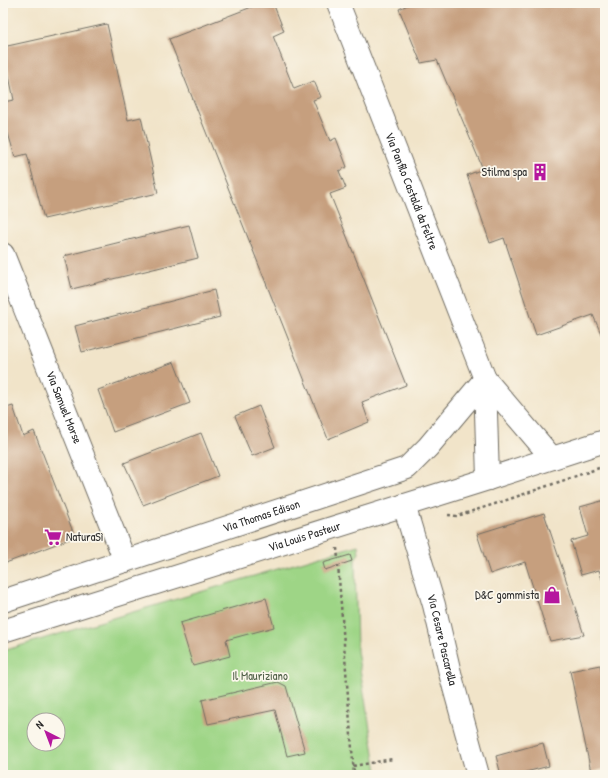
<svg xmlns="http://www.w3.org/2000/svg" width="608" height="778" font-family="'Patrick Hand',sans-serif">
<rect width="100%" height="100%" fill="#fbf7ec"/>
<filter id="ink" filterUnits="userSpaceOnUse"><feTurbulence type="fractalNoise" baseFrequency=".025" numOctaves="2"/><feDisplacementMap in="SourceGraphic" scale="8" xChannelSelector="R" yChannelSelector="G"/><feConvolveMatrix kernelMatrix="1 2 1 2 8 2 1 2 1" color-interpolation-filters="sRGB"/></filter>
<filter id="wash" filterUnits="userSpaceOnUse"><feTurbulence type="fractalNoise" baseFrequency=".012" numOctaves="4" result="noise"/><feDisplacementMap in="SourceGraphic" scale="16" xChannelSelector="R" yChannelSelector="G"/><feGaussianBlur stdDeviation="0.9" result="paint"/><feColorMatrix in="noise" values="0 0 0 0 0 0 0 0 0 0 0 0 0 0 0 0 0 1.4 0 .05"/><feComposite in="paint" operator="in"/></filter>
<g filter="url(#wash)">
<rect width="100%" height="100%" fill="#f1e4c9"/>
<path fill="#9ed586" stroke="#648058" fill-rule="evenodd" d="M358 545 359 553 355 559 357 651 377 771 383 775H3V651L49 637ZM34 720H58V744H34Z"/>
<g id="blocks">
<path fill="#c69f7e" d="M262 3H273L284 31 273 36 294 89 314 81 321 97 313 100 330 141 336 138 347 167 339 171 346 188 330 194 406 385 362 402 369 422 328 439 169 39Z
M412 3H605V343L593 315 536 335 504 238 490 243 467 175 483 169 437 60 421 63 399 9Z
M107 24 128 120 141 117 158 193 44 219 27 154 15 157 8 133H4L3 127V102L14 100 3 47Z
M189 225 198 258 72 289 64 256Z
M214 290 220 317 82 352 75 326Z
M174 362 190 403 113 432 98 390Z
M13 406 23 436 34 431 75 537 3 564V409Z
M259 406 275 447 252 456 235 416Z
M201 433 218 476 143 505 124 463Z
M605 500V588L599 570 581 575 571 541 588 536 580 507Z
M544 513 557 552 584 635 550 641 525 562 490 574 477 534Z
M350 555 352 561 325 570 323 563Z
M266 598 274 627 226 640 230 656 193 666 180 623Z
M600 665 605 689V769L591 772 570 671Z
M278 682 286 686 305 752 287 756 275 710 208 724 202 700Z
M543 743 549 766 522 773 523 775H501L496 756Z"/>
</g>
</g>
<g filter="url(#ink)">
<use href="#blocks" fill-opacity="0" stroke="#706c62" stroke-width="1"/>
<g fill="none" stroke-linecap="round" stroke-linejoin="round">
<g stroke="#706c62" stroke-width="24">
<g id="minor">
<path id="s1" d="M338 3 485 379 552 458"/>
<path id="s2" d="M3 254 125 561"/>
<path d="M485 379 488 479"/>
<path id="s3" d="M404 505 434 605 450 673 478 775"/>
<path id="s4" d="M3 601 407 468 428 447 485 379"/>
</g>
</g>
<g stroke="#706c62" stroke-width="24">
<g id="major">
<path id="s5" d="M3 631 488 479 605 441"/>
</g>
</g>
<path stroke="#706c62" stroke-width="2.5" stroke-dasharray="3 3" stroke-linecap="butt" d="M448 515 457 516 501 502 605 466
M337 548 338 559
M338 565 354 775
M353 766 393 759"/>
<use href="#minor" stroke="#fff" stroke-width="22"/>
<use href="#major" stroke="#fff" stroke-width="22"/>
</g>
</g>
<defs>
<g id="building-bare" transform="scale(1.38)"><path d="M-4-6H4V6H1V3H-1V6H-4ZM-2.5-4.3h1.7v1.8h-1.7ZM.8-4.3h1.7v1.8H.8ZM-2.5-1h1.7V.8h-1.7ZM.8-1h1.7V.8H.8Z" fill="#b5179e" stroke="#fbf7ec" stroke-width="2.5" paint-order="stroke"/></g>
<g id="supermarket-bare" transform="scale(1.38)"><path d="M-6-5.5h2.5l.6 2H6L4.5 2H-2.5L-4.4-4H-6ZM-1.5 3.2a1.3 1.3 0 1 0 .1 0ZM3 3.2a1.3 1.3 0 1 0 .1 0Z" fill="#b5179e" stroke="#fbf7ec" stroke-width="2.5" paint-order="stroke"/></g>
<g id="shop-bare" transform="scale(1.38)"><path d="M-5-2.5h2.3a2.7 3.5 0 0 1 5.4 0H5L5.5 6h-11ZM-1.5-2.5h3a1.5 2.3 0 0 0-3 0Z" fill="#b5179e" stroke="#fbf7ec" stroke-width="2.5" paint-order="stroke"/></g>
</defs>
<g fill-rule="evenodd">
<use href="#building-bare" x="540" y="172"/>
<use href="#supermarket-bare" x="53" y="537"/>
<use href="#shop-bare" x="552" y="595"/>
</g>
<g text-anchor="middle" stroke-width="3.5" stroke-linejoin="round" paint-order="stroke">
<g font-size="12" fill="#2b2b2b" stroke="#fbf7ec" text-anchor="end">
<text x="527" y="176">Stilma spa</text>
<text x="66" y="541" text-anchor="start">NaturaSì</text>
<text x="539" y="599">D&amp;C gommista</text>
</g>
<g font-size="12" fill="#2b2b2b" stroke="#fbf7ec">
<text dy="4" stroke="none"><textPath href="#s1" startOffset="202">Via Panfilo Castaldi da Feltre</textPath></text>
<text dy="4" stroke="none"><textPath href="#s2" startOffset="165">Via Samuel Morse</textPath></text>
<text dy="4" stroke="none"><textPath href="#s4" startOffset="272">Via Thomas Edison</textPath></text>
<text dy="4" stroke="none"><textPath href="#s5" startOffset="316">Via Louis Pasteur</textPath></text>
<text dy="4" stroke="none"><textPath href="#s3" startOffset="140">Via Cesare Pascarella</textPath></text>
</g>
<g font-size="12" fill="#4e5e46" stroke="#fbf7ec">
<text x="260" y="680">Il Mauriziano</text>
</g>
</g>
<rect width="608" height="778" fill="none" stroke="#fbf7ec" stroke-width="16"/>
<g transform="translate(46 732) rotate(318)"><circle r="19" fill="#fbf7ec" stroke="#a8a59f"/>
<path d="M0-3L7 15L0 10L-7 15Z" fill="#b5179e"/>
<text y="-6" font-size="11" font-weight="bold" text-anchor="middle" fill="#2b2b2b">N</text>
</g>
</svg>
